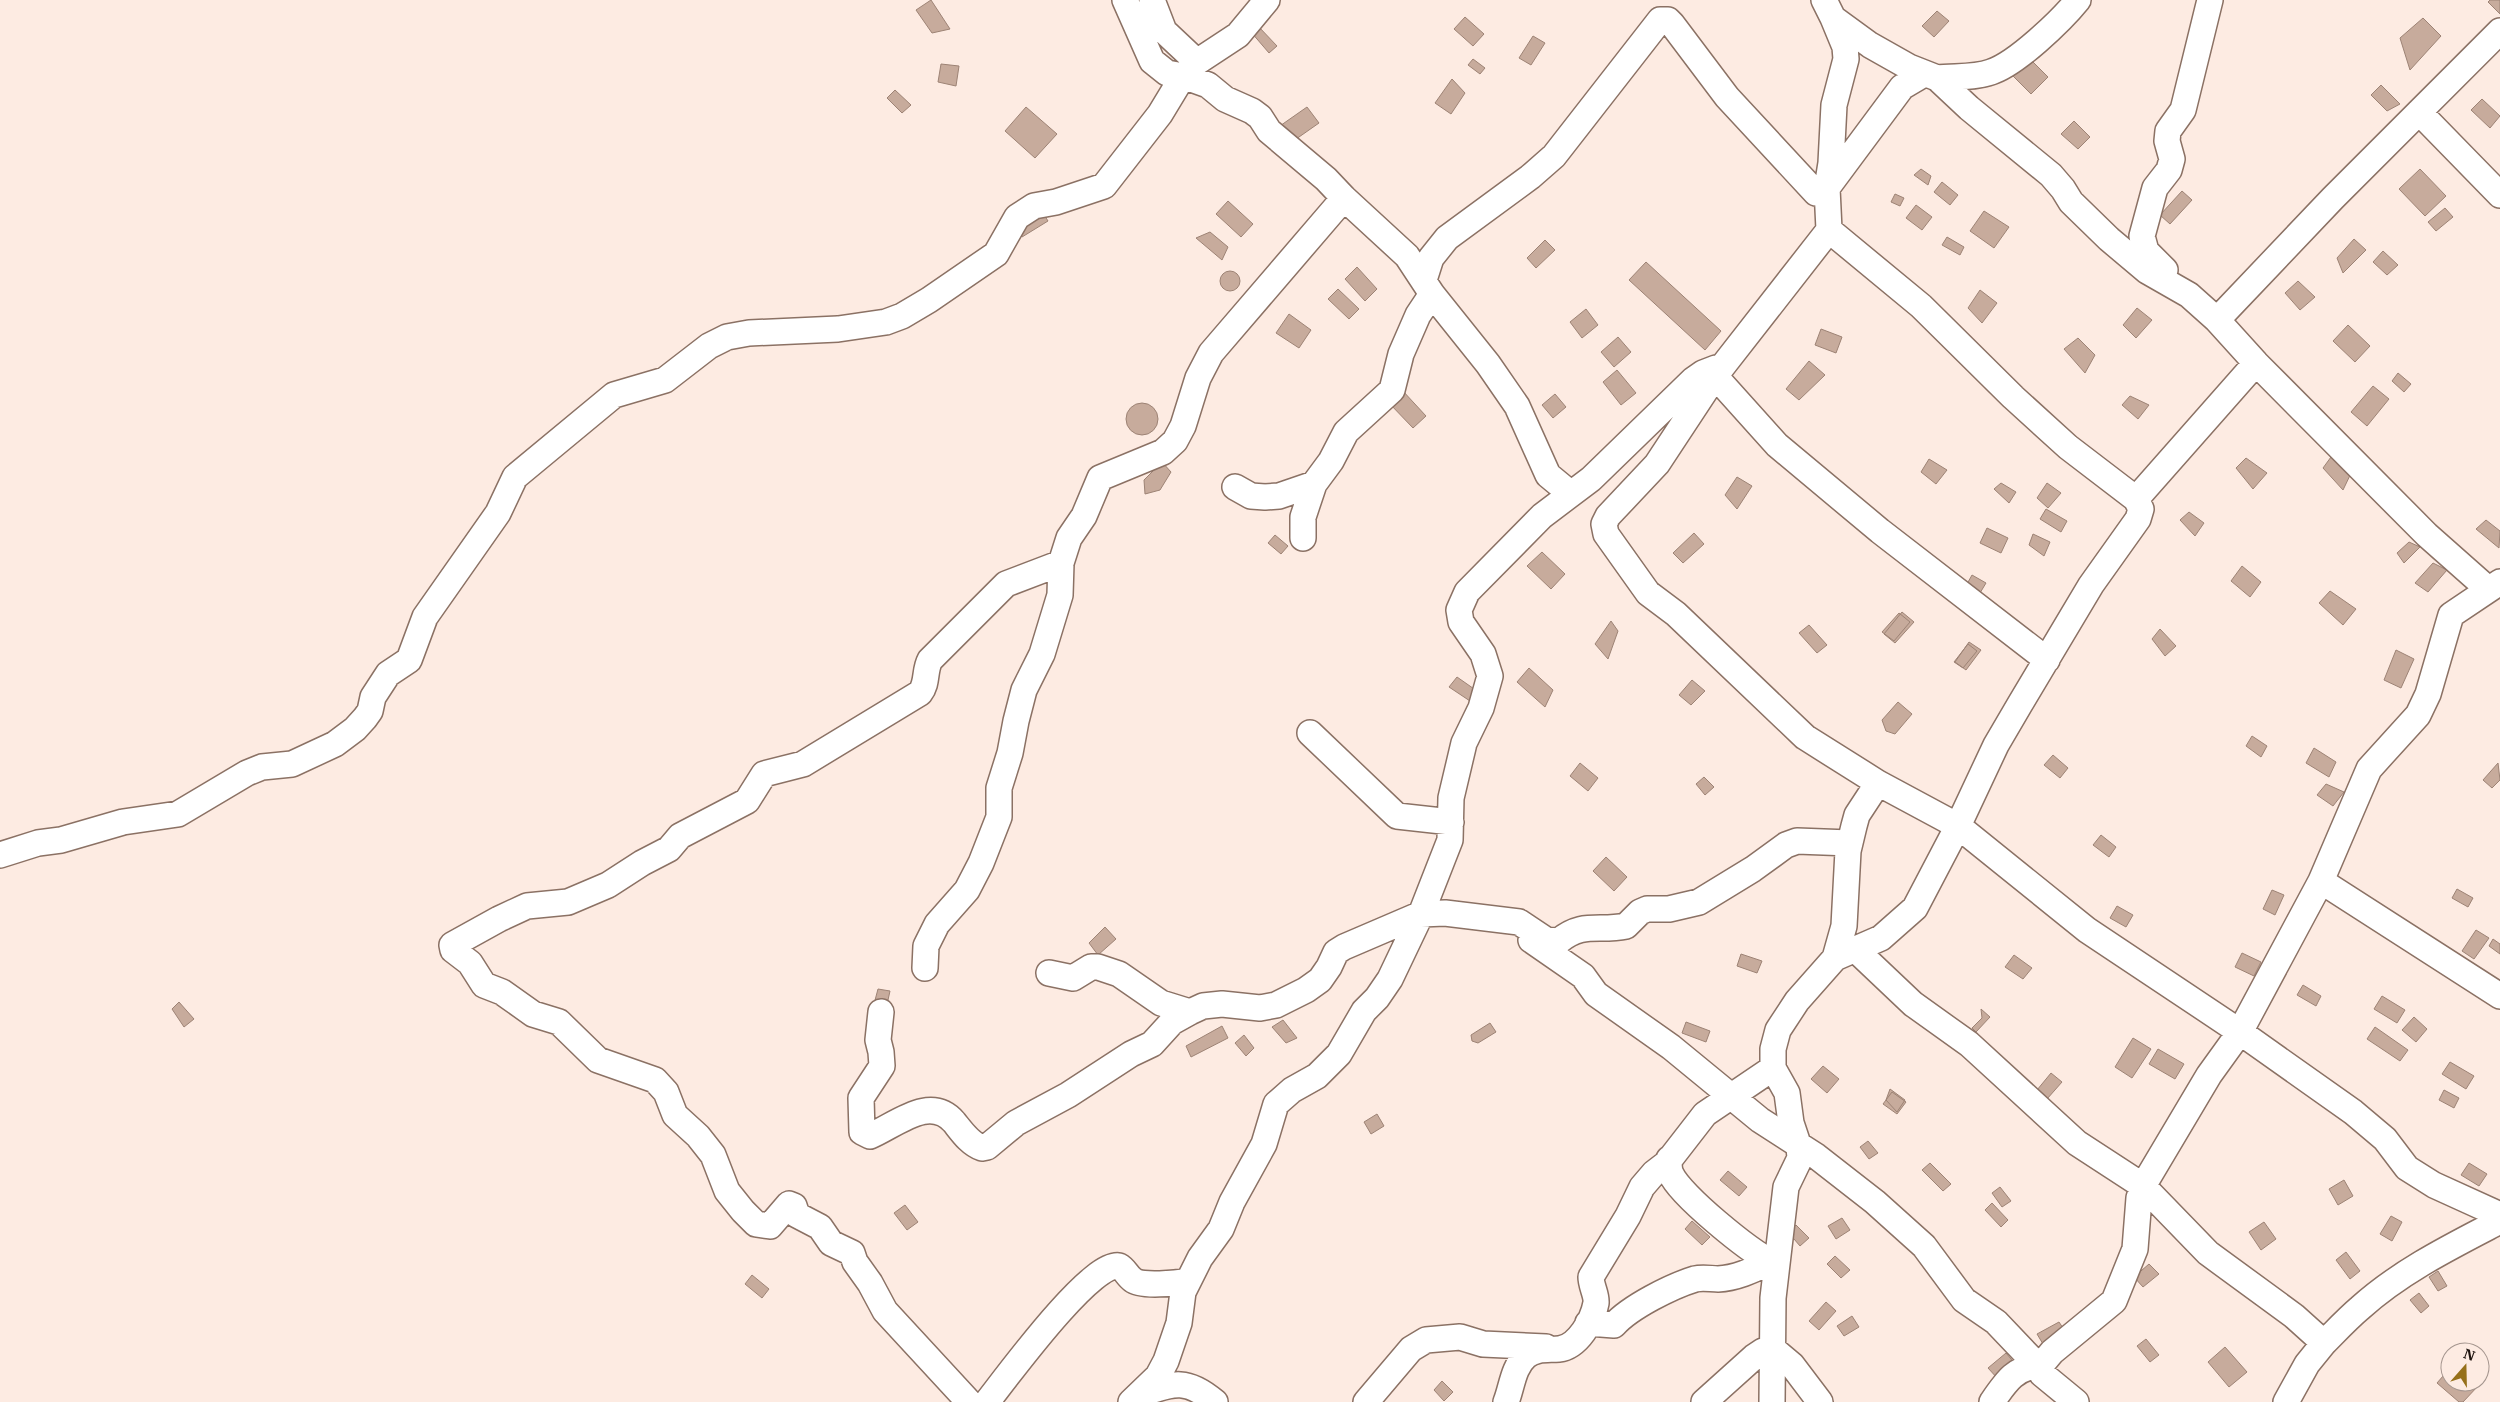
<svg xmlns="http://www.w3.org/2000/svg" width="2500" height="1402" font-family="'IBM Plex Serif',serif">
<rect width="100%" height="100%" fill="#fdebe2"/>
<path fill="#c7ab9c" stroke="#9d8375" d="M931 0 950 29 932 33 916 10Z
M2490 0H2500V14L2488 2Z
M1937 11 1949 21 1934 37 1922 26Z
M1465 17 1484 34 1473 46 1454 29Z
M2423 18 2441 36 2410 70 2400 38Z
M1258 26 1277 46 1269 53 1251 32Z
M1533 36 1545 43 1531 65 1519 58Z
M1473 59 1485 68 1480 74 1468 65Z
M2030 59 2048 77 2031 94 2013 76Z
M941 64 959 66 956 86 938 82Z
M1452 79 1465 93 1451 114 1435 103Z
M2381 85 2400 104 2387 111 2371 95Z
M895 90 911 105 902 113 887 98Z
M2482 99 2500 116 2490 128 2471 110Z
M1026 107 1057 134 1035 158 1005 131Z
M1307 107 1319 123 1289 144 1277 128Z
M2074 121 2090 137 2078 149 2061 134Z
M1921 169 1931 176 1928 185 1914 175Z
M2420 169 2446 196 2425 216 2399 189Z
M1942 182 1958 195 1950 205 1934 192Z
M2182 191 2192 200 2170 224 2160 215Z
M1895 194 1904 198 1900 206 1891 202Z
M1228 201 1253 224 1241 237 1216 214Z
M1916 205 1932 217 1922 230 1906 218Z
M1039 207 1048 221 1022 237 1013 223Z
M2445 208 2453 217 2436 231 2428 222Z
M1984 211 2009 227 1994 248 1970 231Z
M1210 232 1228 247 1222 260 1196 238Z
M1947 237 1964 247 1960 255 1942 245Z
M2354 239 2366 250 2343 273 2337 258Z
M1545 240 1555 250 1536 268 1527 258Z
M2383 251 2398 265 2387 275 2373 262Z
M1646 262 1721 331 1705 350 1629 280Z
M1357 267 1377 289 1365 301 1345 279Z
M1220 281a10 10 0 1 1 20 0a10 10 0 1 1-20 0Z
M2298 281 2315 297 2300 310 2285 293Z
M1338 289 1359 309 1349 319 1328 299Z
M1980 290 1997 303 1982 323 1968 308Z
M2137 308 2152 320 2136 338 2123 325Z
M1586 309 1598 325 1582 338 1570 322Z
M1289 314 1311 330 1299 348 1276 333Z
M2348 325 2370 346 2355 362 2333 341Z
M1821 329 1842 337 1836 353 1815 345Z
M1618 337 1631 352 1614 367 1601 352Z
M2078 338 2095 355 2085 373 2064 349Z
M1809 361 1825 375 1799 400 1786 389Z
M1617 370 1636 393 1621 405 1603 382Z
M2398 373 2411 384 2404 392 2392 381Z
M2373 386 2389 399 2367 426 2351 412Z
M1402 390 1426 416 1413 428 1389 403Z
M1555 394 1566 407 1553 418 1542 405Z
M2130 396 2149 405 2138 419 2122 405Z
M1126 419a16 16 0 1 1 32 0a16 16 0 1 1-32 0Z
M2331 457 2353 469 2343 490 2323 468Z
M2246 458 2267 473 2253 489 2236 468Z
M1929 459 1947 470 1936 484 1921 472Z
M1162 462 1171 472 1160 490 1145 494 1144 480Z
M1737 477 1752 486 1737 509 1725 495Z
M2001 483 2016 492 2009 503 1994 489Z
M2047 483 2061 493 2048 508 2037 498Z
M2046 509 2067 521 2061 532 2040 519Z
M2189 512 2204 523 2195 536 2180 520Z
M2486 520 2500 531 2499 548 2476 529Z
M1987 528 2008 538 2001 553 1980 543Z
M1694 533 1704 544 1683 563 1673 553Z
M2033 534 2050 542 2044 556 2029 545Z
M1275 535 1288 546 1281 554 1268 543Z
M2409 542 2420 547 2404 563 2397 553Z
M1542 552 1565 574 1551 589 1527 566Z
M2433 563 2447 570 2428 592 2415 583Z
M2242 566 2261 582 2250 597 2231 581Z
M1972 575 1986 583 1980 593 1967 584Z
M2330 591 2356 609 2343 625 2319 603Z
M1902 612 1914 622 1895 643 1884 634Z
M1899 613 1910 622 1894 641 1882 632Z
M1611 621 1618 631 1608 659 1595 644Z
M1809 625 1827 645 1817 653 1799 633Z
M2160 629 2176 646 2165 656 2152 639Z
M1969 642 1981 650 1966 670 1955 662Z
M1968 644 1977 651 1963 668 1954 662Z
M2396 650 2414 659 2401 688 2384 680Z
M1529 668 1553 690 1545 707 1517 682Z
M1457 677 1477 691 1470 701 1449 687Z
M1692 680 1705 691 1691 705 1679 695Z
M1898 702 1912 714 1895 734 1886 731 1882 720Z
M2252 736 2267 746 2261 757 2246 746Z
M2314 748 2336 762 2329 777 2306 763Z
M2053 755 2068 768 2060 778 2044 765Z
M1580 763 1598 778 1588 791 1570 776Z
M2498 763 2500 780 2492 788 2483 780Z
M1704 777 1714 787 1705 795 1696 784Z
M2326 784 2344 792 2333 806 2317 795Z
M2101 835 2116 847 2109 857 2093 845Z
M1606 857 1627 877 1614 891 1593 871Z
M2457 889 2473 898 2468 907 2452 898Z
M2272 890 2284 895 2275 915 2263 909Z
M2117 906 2133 915 2126 927 2110 918Z
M1105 927 1116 939 1098 955 1089 943Z
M2476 930 2489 938 2474 959 2462 951Z
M2493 939 2500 944V954L2489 946Z
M2242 953 2261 962 2254 976 2235 967Z
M1741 954 1762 961 1757 973 1737 966Z
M2014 955 2032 968 2023 979 2005 967Z
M2303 985 2321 996 2316 1006 2297 995Z
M878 989 890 991 886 1009 874 1004Z
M2382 996 2405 1010 2397 1023 2374 1009Z
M179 1002 194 1019 184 1027 172 1009Z
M1981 1009 1990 1017 1976 1032 1972 1028 1982 1018Z
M2414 1017 2427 1029 2416 1042 2402 1030Z
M1283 1020 1297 1038 1286 1043 1272 1027Z
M1686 1022 1710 1031 1706 1042 1682 1033Z
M1490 1023 1496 1032 1478 1043 1472 1041 1471 1035Z
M1222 1026 1228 1038 1191 1057 1186 1046Z
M2375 1027 2408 1050 2400 1061 2367 1039Z
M1244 1035 1254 1048 1246 1056 1235 1043Z
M2133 1038 2151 1049 2132 1078 2115 1067Z
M2158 1049 2184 1064 2175 1079 2149 1064Z
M2450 1062 2474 1076 2466 1089 2442 1074Z
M1823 1066 1839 1079 1827 1093 1811 1079Z
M2051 1073 2062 1082 2047 1099 2037 1090Z
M1890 1089 1905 1100 1897 1112 1886 1100Z
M2444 1090 2459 1098 2454 1108 2439 1100Z
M1892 1092 1906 1102 1897 1114 1883 1104Z
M1377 1114 1384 1126 1371 1134 1364 1122Z
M1868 1141 1878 1153 1869 1159 1860 1147Z
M1930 1163 1951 1184 1943 1191 1922 1170Z
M2469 1163 2487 1174 2479 1186 2461 1175Z
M1728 1171 1747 1187 1739 1196 1720 1180Z
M2344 1180 2353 1196 2338 1205 2329 1189Z
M2000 1187 2011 1201 2002 1207 1992 1193Z
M1992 1203 2008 1220 2001 1227 1985 1210Z
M905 1205 918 1222 907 1230 894 1213Z
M2391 1216 2402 1222 2392 1241 2380 1234Z
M1842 1218 1850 1230 1836 1239 1828 1226Z
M1692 1221 1710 1237 1702 1245 1685 1229Z
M2264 1222 2276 1239 2261 1250 2249 1232Z
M1796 1225 1809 1238 1800 1246 1788 1232Z
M2346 1252 2360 1271 2350 1279 2336 1260Z
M1835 1256 1850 1270 1841 1278 1827 1264Z
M2149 1264 2159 1274 2143 1287 2134 1277Z
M2438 1271 2447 1286 2438 1291 2429 1277Z
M752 1275 769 1289 762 1298 745 1284Z
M2419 1293 2429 1306 2421 1313 2410 1300Z
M1826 1302 1836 1311 1819 1330 1809 1321Z
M1852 1316 1859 1327 1844 1336 1837 1326Z
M2059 1322 2065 1331 2043 1344 2037 1334Z
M2146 1339 2159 1355 2150 1362 2137 1346Z
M2225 1347 2247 1372 2229 1387 2208 1362Z
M2006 1353 2016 1365 1998 1379 1988 1368Z
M2450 1368V1382H2473L2478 1386 2463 1402H2459L2437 1383Z
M1442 1381 1453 1392 1444 1401 1434 1390Z"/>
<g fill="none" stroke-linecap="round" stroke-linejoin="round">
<g stroke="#8b7164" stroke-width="28">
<path id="street" d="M1125 0 1152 61 1167 73 1183 76 1208 85 1225 99 1252 111 1260 117 1269 131 1326 179 1344 198 1407 256 1432 294 1488 364 1517 406 1548 475 1571 494
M1152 0 1164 31 1197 62
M1824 0 1833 18 1870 45 1909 67 1937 78 1969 108 2051 175 2063 189 2071 202 2109 239 2147 271 2189 295 2217 320 2256 363 2427 535 2488 589
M1833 18 1845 47 1846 59 1834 105 1831 163 1827 188 1829 230 1715 376 1657 464 1608 516 1604 524 1606 534 1648 593 1676 614 1805 737 1878 783 1958 826 2087 930 2240 1032 2353 1112 2385 1139 2407 1168 2434 1185 2500 1215
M1937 78C1954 76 1975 78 1991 72 2016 64 2061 21 2078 0
M2419 112 2500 195
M1829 230 1921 306 2013 397 2068 447 2136 499
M2165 270 2146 251 2142 236 2155 188 2169 170 2172 159 2167 141 2168 131 2183 110 2210 0
M1424 280 1431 258 1447 238 1530 177 1554 156 1660 20H1668L1672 24 1727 97 1816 193H1822L1827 188 1902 87 1924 74
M2217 320 2333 198 2500 31
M1715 376 1777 445 1880 531 2047 660
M1235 487 1251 496 1265 497 1279 496 1314 484 1331 461 1346 432 1392 390 1401 354 1418 315 1432 294
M1303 538V517L1314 484
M1310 733 1397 816 1451 822
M0 855 38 843 61 840 123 822 178 814 247 773 262 767 292 764 335 744 355 729 365 718 370 711 373 697 388 674 409 660 425 617 498 513 515 477 614 395 665 380 709 346 727 337 749 333 838 329 886 322 902 316 929 300 996 254 1017 217 1034 206 1056 202 1104 186 1160 114 1183 76 1197 62 1238 35 1267 0
M2321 881 2500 996
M1531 940 1583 976 1596 994 1671 1047 1760 1120 1816 1156 1875 1202 1924 1246 1964 1300 1996 1322 2037 1365
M1856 950 1913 1004 1969 1044 2077 1143 2143 1186 2208 1253 2294 1316 2324 1343 2307 1364 2286 1402
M1835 958 1881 938 1915 908 1958 826 1996 745 2020 704 2091 585 2138 519 2141 509 2136 499 2256 363
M925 968 926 946 937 924 967 890 981 863 999 817V788L1010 753 1016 721 1024 690 1042 654 1060 595 1061 563 1069 538 1084 516 1100 478 1163 452 1175 441 1183 426 1198 378 1211 353 1344 198
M1049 973 1073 978 1091 967H1098L1119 974 1161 1003 1190 1012
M881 1012 878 1040 881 1052 882 1066 861 1098 862 1132 870 1136C896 1125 930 1094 954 1122 962 1132 970 1144 982 1148L987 1147 1016 1123 1068 1095 1131 1054 1152 1044 1172 1022 1190 1012 1203 1006 1222 1004 1260 1008 1276 1005 1306 990 1320 980 1329 967 1336 952 1344 947 1421 914 1445 913 1519 922 1546 940 1559 941C1583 921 1599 932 1626 926L1640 912 1647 909H1669L1699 902 1753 869 1786 845 1797 841 1850 843
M1669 1159C1669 1164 1669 1170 1671 1174 1680 1195 1750 1252 1772 1262
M1588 1323 1614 1325C1630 1307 1672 1286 1695 1279 1703 1277 1711 1279 1718 1279 1739 1278 1759 1267 1777 1259
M2324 1343C2336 1331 2347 1319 2360 1308 2401 1271 2452 1246 2500 1221
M1142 1394C1174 1382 1188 1379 1215 1402
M969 1402 885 1311 870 1283 855 1262 852 1253 831 1243 820 1227 797 1215 794 1206 789 1204 770 1226 756 1224 743 1211 727 1191 713 1155 698 1136 675 1115 666 1092 655 1080 598 1060 559 1022 533 1014 502 992 484 985 470 963 453 950 452 945 499 919 527 906 568 902 608 885 642 863 669 849 680 836 747 801 764 774 803 764 920 693C928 683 924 671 930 660L1006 584 1061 563
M987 1402C1006 1378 1091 1261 1119 1266 1125 1269 1127 1276 1133 1280 1141 1287 1178 1283 1188 1281
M1131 1402 1158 1376 1166 1361 1179 1323 1183 1292 1200 1258 1221 1229 1232 1202 1264 1144 1276 1104 1292 1090 1317 1076 1339 1054 1364 1011 1377 998 1390 979 1421 914 1450 840 1451 798 1464 743 1481 708 1490 676 1483 654 1461 622 1459 610 1467 592 1542 516 1591 479 1693 380 1703 373 1716 368
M1366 1402 1411 1349 1426 1340 1460 1337 1483 1344 1546 1347
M1506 1402C1512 1387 1513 1367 1526 1356 1536 1348 1547 1350 1559 1349 1578 1347 1593 1320 1596 1303 1597 1295 1591 1286 1591 1277L1628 1216 1642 1187 1654 1173 1667 1163 1705 1114 1773 1068
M1704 1402 1754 1357 1763 1351 1773 1349 1792 1365 1820 1402
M1772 1402 1773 1298 1786 1187 1800 1158 1799 1147 1791 1123 1787 1093 1773 1068V1049L1778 1030 1797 1001 1835 958 1844 926 1848 851 1854 826 1857 815 1878 783
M1992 1402C2007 1380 2015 1368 2042 1364
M2076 1402 2042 1374V1364L2052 1352 2114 1301 2135 1249 2139 1198 2143 1186 2209 1075 2240 1032 2321 881 2369 769 2418 715 2428 694 2451 615 2500 582"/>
</g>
<use href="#street" stroke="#fff" stroke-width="25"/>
</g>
<g transform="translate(2465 1367) rotate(20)"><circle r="24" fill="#fdebe2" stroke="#a4958e"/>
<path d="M0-4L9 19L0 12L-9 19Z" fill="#96701a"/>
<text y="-8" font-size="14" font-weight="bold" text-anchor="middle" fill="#1e140f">N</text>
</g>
</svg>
